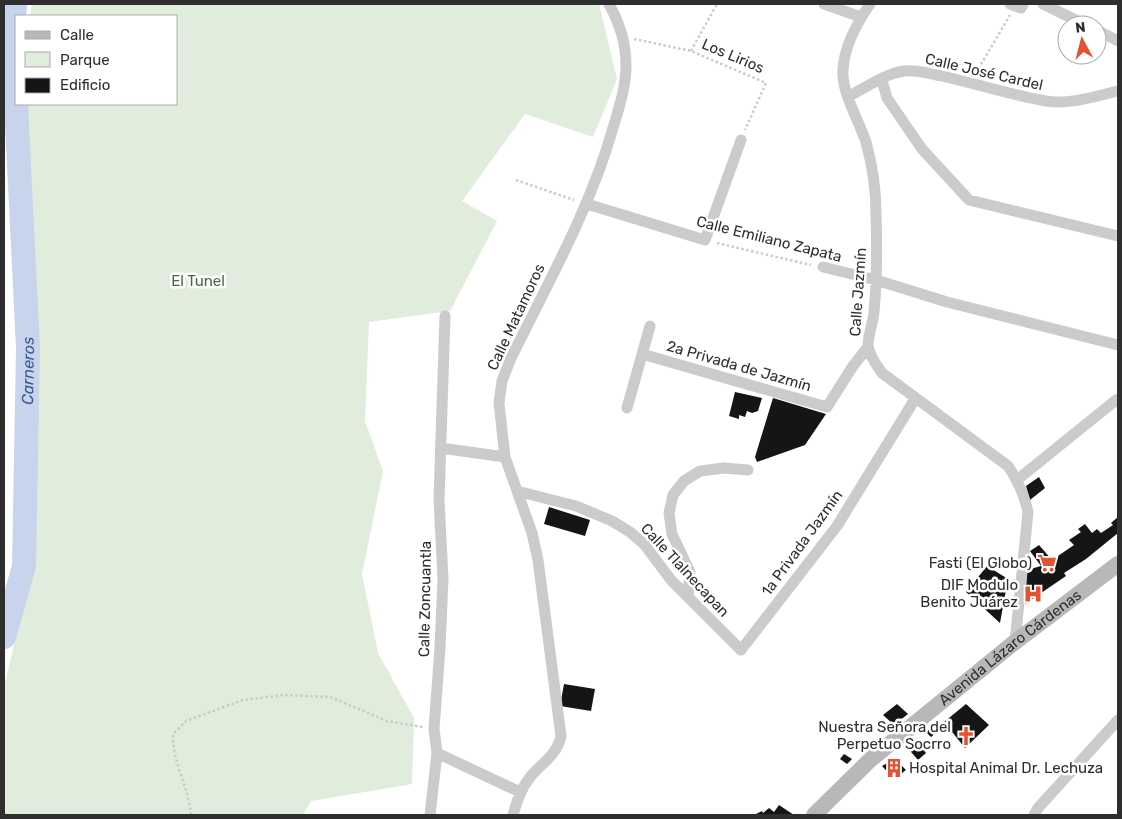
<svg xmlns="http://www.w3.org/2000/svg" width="1122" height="819" font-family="Rubik,sans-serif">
<rect width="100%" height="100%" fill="#fff"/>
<path fill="#e0ecdc" d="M32 4H599L617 79 593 137 525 114 462 201 497 221 450 311 369 322 365 421 383 471 362 574 378 653 414 718 412 784 311 801 303 815H4V679H6L31 570 17 116 19 104H176V16H30Z"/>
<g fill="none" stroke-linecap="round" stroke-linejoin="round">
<g stroke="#c8d4ec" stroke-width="24">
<path d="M15 4 13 50 16 102"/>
<path id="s1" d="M4 637 24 566 28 348 16 104"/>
</g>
</g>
<path fill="#151515" d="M735 392 762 398 758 411 752 413 747 411 745 417 739 415V419L729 416Z
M773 398 826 414 805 445 757 462 755 457Z
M1039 477 1045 488 1030 500 1026 486Z
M549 507 590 520 585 536 544 524Z
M1118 517V533L1086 559 1064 573 1066 576 1025 604 1027 570 1041 566 1030 551 1039 545 1052 560 1074 545 1069 540 1081 532 1078 529 1085 524 1092 533 1097 529 1101 533 1113 525 1111 523Z
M987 566 1008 579 1000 623 966 592Z
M564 684 595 689 591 711 560 706Z
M897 704 908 714 894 725 883 715Z
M966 704 989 725 965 748 944 722Z
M932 727 937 732 931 737 926 732Z
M914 738 926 753 918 760 905 745Z
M844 754 852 759 847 764 840 759Z
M895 759 906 770 894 779 882 766Z
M779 805 794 815H754L762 811 763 813 769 808 774 812Z"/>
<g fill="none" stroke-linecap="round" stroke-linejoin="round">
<path stroke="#cbcbcb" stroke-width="2.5" stroke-dasharray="2.5 2.5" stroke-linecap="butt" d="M634 39 691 51 766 83 745 130
M691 51 717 4
M976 73 1010 15
M516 180 574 200
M717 243 811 265
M191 815C189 787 172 762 173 734L186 721 243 700 285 695 330 697 387 721 423 727"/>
<path stroke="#cbcbcb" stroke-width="11" d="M824 4 861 17
M870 4C857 23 844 46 843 70 841 91 859 121 866 142 872 164 876 190 876 213 877 246 877 280 874 312 873 323 868 335 868 346 869 355 877 366 882 373L1008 466C1018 481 1024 494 1028 512L1015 642
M1010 4 1021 8 1023 4
M1043 4 1086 25
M1097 30 1118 41
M882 80 887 98 922 149 969 200 1118 236
M848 97C865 88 884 74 904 71 916 69 930 74 942 76 977 84 1011 95 1046 101 1070 105 1096 96 1118 91
M587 204 705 240 741 140
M823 267 876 280 947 302 1118 345
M642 354 827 407 853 366 868 347
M627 408 650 326
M441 448 505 457
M1017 480 1116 400 1118 402
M517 491 576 506 612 521 630 532 644 544 671 580 741 650 837 526 915 399
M688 597 690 572 672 534 669 513 673 495 684 481 700 471 724 468 748 470
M437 753 520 792
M430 815 437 753 434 729 440 648 443 579 439 499 445 316
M513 815C517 801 521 788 531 776 543 762 557 755 561 736L538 560 532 533 505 457 499 403 502 381 511 358C548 283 590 209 613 128 619 108 626 87 626 65 626 44 619 22 609 4
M1034 815 1038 808 1118 720"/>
<path stroke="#b8b8b8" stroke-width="16" id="s2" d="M814 815 870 760 1015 642 1118 564"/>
</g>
<defs>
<g id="supermarket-bare" transform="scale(1.5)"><path d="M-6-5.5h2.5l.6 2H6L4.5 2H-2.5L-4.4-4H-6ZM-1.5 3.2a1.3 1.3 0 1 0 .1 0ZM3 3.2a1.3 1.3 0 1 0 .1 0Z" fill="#e55230" stroke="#fff" stroke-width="2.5" paint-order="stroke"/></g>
<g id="hospital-bare" transform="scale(1.5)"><path d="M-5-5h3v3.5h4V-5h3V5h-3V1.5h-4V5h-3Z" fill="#e55230" stroke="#fff" stroke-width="2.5" paint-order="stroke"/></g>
<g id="church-bare" transform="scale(1.5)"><path d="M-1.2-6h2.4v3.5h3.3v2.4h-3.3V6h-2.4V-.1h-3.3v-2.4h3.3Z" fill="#e55230" stroke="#fff" stroke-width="2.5" paint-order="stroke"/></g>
<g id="building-bare" transform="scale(1.5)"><path d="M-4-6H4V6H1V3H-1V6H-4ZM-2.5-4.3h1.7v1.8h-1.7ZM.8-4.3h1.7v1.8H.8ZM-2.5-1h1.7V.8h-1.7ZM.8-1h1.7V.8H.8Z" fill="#e55230" stroke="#fff" stroke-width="2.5" paint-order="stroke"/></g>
</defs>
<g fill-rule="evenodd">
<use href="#supermarket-bare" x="1047" y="563"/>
<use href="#hospital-bare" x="1033" y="594"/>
<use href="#church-bare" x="966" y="736"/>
<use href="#building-bare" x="894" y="768"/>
</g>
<g text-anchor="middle" stroke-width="5" stroke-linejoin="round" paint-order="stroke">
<g font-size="15" fill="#2e2e2e" stroke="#fff">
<text transform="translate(733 56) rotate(23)" y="5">Los Lirios</text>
<text transform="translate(984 72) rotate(13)" y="5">Calle José Cardel</text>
<text transform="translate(769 239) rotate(14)" y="5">Calle Emiliano Zapata</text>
<text transform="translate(858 292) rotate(-86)" y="5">Calle Jazmín</text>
<text transform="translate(516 317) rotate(-65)" y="5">Calle Matamoros</text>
<text transform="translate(739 366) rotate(16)" y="5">2a Privada de Jazmín</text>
<text transform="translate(802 543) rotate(-54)" y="5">1a Privada Jazmín</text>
<text transform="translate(685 570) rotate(47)" y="5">Calle Tlalnecapan</text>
<text transform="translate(425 599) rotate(-89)" y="5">Calle Zoncuantla</text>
<text dy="5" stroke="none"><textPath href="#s2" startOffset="258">Avenida Lázaro Cárdenas</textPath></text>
</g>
<g font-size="15" fill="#456a3b" stroke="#fff">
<text x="198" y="286">El Tunel</text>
</g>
<g font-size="15" fill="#2e2e2e" stroke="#fff" text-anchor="end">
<text x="1032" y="568">Fasti (El Globo)</text>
<text x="1018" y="590">DIF Modulo<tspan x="1018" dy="17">Benito Juárez</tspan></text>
<text x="951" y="732">Nuestra Señora del<tspan x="951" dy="17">Perpetuo Socrro</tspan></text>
<text x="909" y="773" text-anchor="start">Hospital Animal Dr. Lechuza</text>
</g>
<g font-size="16" font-style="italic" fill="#3c5a91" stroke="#fff">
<text dy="6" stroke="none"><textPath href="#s1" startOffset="269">Carneros</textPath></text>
</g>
</g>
<rect width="1122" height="819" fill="none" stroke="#2e2e2e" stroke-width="10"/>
<rect x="15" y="15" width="162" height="90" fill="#ffffff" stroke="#ababab"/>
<rect x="25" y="31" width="25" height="8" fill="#b8b8b8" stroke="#ababab"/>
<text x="60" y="40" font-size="15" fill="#2e2e2e">Calle</text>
<rect x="25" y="52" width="25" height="15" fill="#e0ecdc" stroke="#ababab"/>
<text x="60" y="65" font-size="15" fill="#2e2e2e">Parque</text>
<rect x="25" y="78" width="25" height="15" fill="#151515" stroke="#ababab"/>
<text x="60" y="90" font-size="15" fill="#2e2e2e">Edificio</text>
<g transform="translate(1082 40) rotate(353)"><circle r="24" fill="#ffffff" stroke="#ababab"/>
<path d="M0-4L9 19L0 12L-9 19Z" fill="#e55230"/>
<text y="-8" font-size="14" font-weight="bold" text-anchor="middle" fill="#2e2e2e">N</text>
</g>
</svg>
